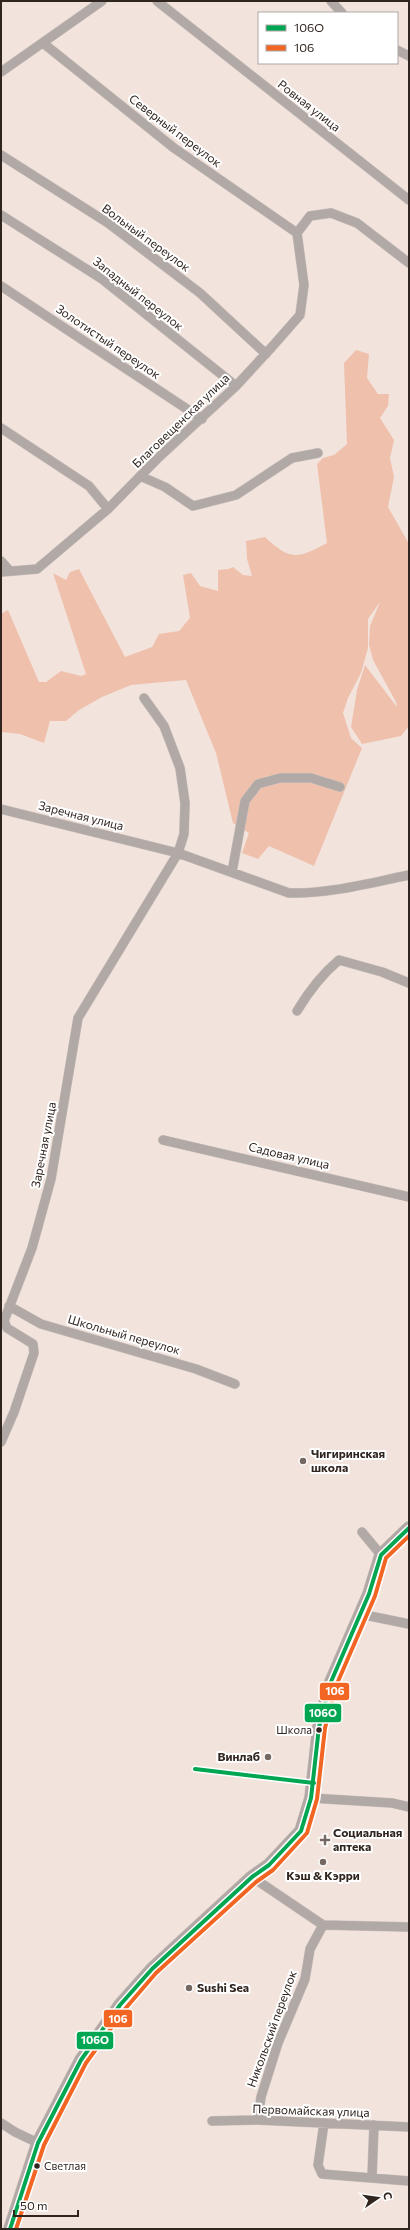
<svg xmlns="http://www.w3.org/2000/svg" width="410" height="2230" font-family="Commissioner,sans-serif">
<rect width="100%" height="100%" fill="#f2e4dd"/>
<path fill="#efc0ac" d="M356 350 369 354 367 378 378 394H389L388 406 380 418 394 440 390 458 394 477 388 507 409 544V726L401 736 362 744 351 727 357 690 365 665 397 707 396 702 373 660 369 644 370 626 380 602 368 619V648L361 673 348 698 343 713 351 738 362 748 314 866 269 846 258 859 242 853 249 833 233 823 216 753 186 680 131 685 102 697 79 710 66 721H50L44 743 20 734 1 732V614L8 610 39 682H46L61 671 81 676 86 674 53 573 66 580 70 572 79 569 125 657 152 647 159 634 179 631 190 618 183 575 191 573 200 586 218 591V570L228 569 233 567 243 575 252 576 247 559 246 541 265 537C291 561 297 559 327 543L317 464 323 458 334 455 347 444 344 363Z"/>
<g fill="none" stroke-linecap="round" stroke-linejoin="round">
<g stroke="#cec2bd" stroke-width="10">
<path id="street" d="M157 1 409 200
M331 1 342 13
M43 43 174 148 297 233
M397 50 409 56
M1 72 102 1
M1 155 108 223 200 293 266 354
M1 215 102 279 236 386
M297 233 310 216 331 213 357 223 409 263
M1 286 202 419
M1 428 89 486 108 509
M140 476 165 487 193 506 236 495 292 458 318 453
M1 561 10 571
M1 572 37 569 108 509 158 458 236 386 271 348 300 315 304 285 297 233
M1 809 178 853 289 893C329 894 369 883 409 875
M232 872 245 801 258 784 280 778H311L340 787
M297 1011C309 991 321 975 339 960L382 972 409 983
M163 1140 409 1197
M9 1306 41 1324 196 1369 235 1384
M1 1442 14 1412 34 1353 33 1344 7 1328 4 1321 32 1248 51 1179 78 1018 178 853 184 834 185 803 180 768 164 726 144 698
M362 1532 381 1555
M360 1614 409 1624
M311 1798 392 1803 409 1807
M252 1877 323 1925 409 1927
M258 2120 261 2097 278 2043 305 1979 310 1949 323 1925
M212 2121 258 2120 409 2127
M1 2123 15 2132 38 2143
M324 2123 318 2165 322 2174 409 2181
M372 2177 374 2125"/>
</g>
<g stroke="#cec2bd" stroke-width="14">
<path id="secondary" d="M10 2229 38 2143 81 2060 120 2005 152 1969 252 1877 269 1865 301 1831 311 1798 319 1727 330 1684 369 1594 381 1555 409 1528"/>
</g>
<use href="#street" stroke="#b1a9a6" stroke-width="9"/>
<use href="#secondary" stroke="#b1a8a5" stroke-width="13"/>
<g stroke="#fff" stroke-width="7">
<path id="bus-1" d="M195 1769 314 1783
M10 2229 38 2143 81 2060 120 2005 152 1969 252 1877 269 1865 301 1831 311 1798 319 1727 330 1684 369 1594 381 1555 409 1528"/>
</g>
<g stroke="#fff" stroke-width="7">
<path id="bus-2" d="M16 2229 44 2145 86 2063 125 2009 156 1973 256 1882 273 1870 307 1833 317 1799 325 1728 336 1686 375 1596 386 1558 409 1536"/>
</g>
<use href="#bus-1" stroke="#00a651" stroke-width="4"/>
<use href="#bus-2" stroke="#f26522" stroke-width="4"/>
</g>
<g fill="#756862" stroke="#fff" stroke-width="1.5">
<circle cx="303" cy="1461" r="4"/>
<circle cx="268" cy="1757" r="4"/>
<path d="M323 1834h4v4h4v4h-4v4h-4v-4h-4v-4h4z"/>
<circle cx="323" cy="1862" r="4"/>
<circle cx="189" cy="1988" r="4"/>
</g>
<g fill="#312520" stroke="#fff" stroke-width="1.5">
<circle cx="319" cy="1730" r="3.5"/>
<circle cx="37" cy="2166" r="3.5"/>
</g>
<g text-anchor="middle" stroke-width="4" stroke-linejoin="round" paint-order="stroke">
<g font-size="11" fill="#312520" stroke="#fff" text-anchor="end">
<text x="312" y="1734">Школа</text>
<text x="44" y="2170" text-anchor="start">Светлая</text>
</g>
<g font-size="12" fill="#312520" stroke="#fff">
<text transform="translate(309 106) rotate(38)" y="4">Ровная улица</text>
<text transform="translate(175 131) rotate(37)" y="4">Северный переулок</text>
<text transform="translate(146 238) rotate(36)" y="4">Вольный переулок</text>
<text transform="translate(138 294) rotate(38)" y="4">Западный переулок</text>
<text transform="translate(108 342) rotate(34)" y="4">Золотистый переулок</text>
<text transform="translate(181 421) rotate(-44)" y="4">Благовещенская улица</text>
<text transform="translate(81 816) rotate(14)" y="4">Заречная улица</text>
<text transform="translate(44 1145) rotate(-79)" y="4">Заречная улица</text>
<text transform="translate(289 1156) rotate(13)" y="4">Садовая улица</text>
<text transform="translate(124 1335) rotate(16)" y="4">Школьный переулок</text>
<text transform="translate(272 2029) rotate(-70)" y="4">Никольский переулок</text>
<text transform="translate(311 2111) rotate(2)" y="4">Первомайская улица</text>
</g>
<g font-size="12" font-weight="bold" fill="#312520" stroke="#fff" text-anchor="start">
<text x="311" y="1458">Чигиринская<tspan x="311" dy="14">школа</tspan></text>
<text x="260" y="1761" text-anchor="end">Винлаб</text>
<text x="333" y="1837">Социальная<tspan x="333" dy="14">аптека</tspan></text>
<text x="323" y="1880" text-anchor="middle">Кэш &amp; Кэрри</text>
<text x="197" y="1992">Sushi Sea</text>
</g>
</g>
<g stroke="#fff" stroke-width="1.5">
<rect x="319" y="1682" width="31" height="19" rx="4" fill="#f26522"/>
<rect x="304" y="1703" width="38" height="20" rx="4" fill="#00a651"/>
<rect x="103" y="2009" width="30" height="19" rx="4" fill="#f26522"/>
<rect x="76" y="2031" width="38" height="19" rx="4" fill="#00a651"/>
</g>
<g font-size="11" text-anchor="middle" font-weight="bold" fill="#fff">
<text x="335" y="1695">106</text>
<text x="323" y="1717">106О</text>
<text x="118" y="2023">106</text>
<text x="95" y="2044">106О</text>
</g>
<rect width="410" height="2230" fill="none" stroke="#312520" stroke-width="4"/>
<rect x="258" y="12" width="140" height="52" fill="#ffffff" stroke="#ada8a6"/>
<rect x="266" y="25" width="20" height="6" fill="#00a651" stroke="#ada8a6"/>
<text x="294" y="32" font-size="12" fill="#312520">106О</text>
<rect x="266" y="45" width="20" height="6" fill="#f26522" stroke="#ada8a6"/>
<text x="294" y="52" font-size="12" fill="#312520">106</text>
<g transform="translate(378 2198) rotate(77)" stroke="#ffffff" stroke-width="3" paint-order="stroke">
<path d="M0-3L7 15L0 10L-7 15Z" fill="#312520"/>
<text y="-6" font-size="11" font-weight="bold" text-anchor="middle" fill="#312520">С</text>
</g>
<path d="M14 2210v6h64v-6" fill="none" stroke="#312520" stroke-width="2"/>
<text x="20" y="2210" font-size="12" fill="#312520" stroke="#ffffff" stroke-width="3" paint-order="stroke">50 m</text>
</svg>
